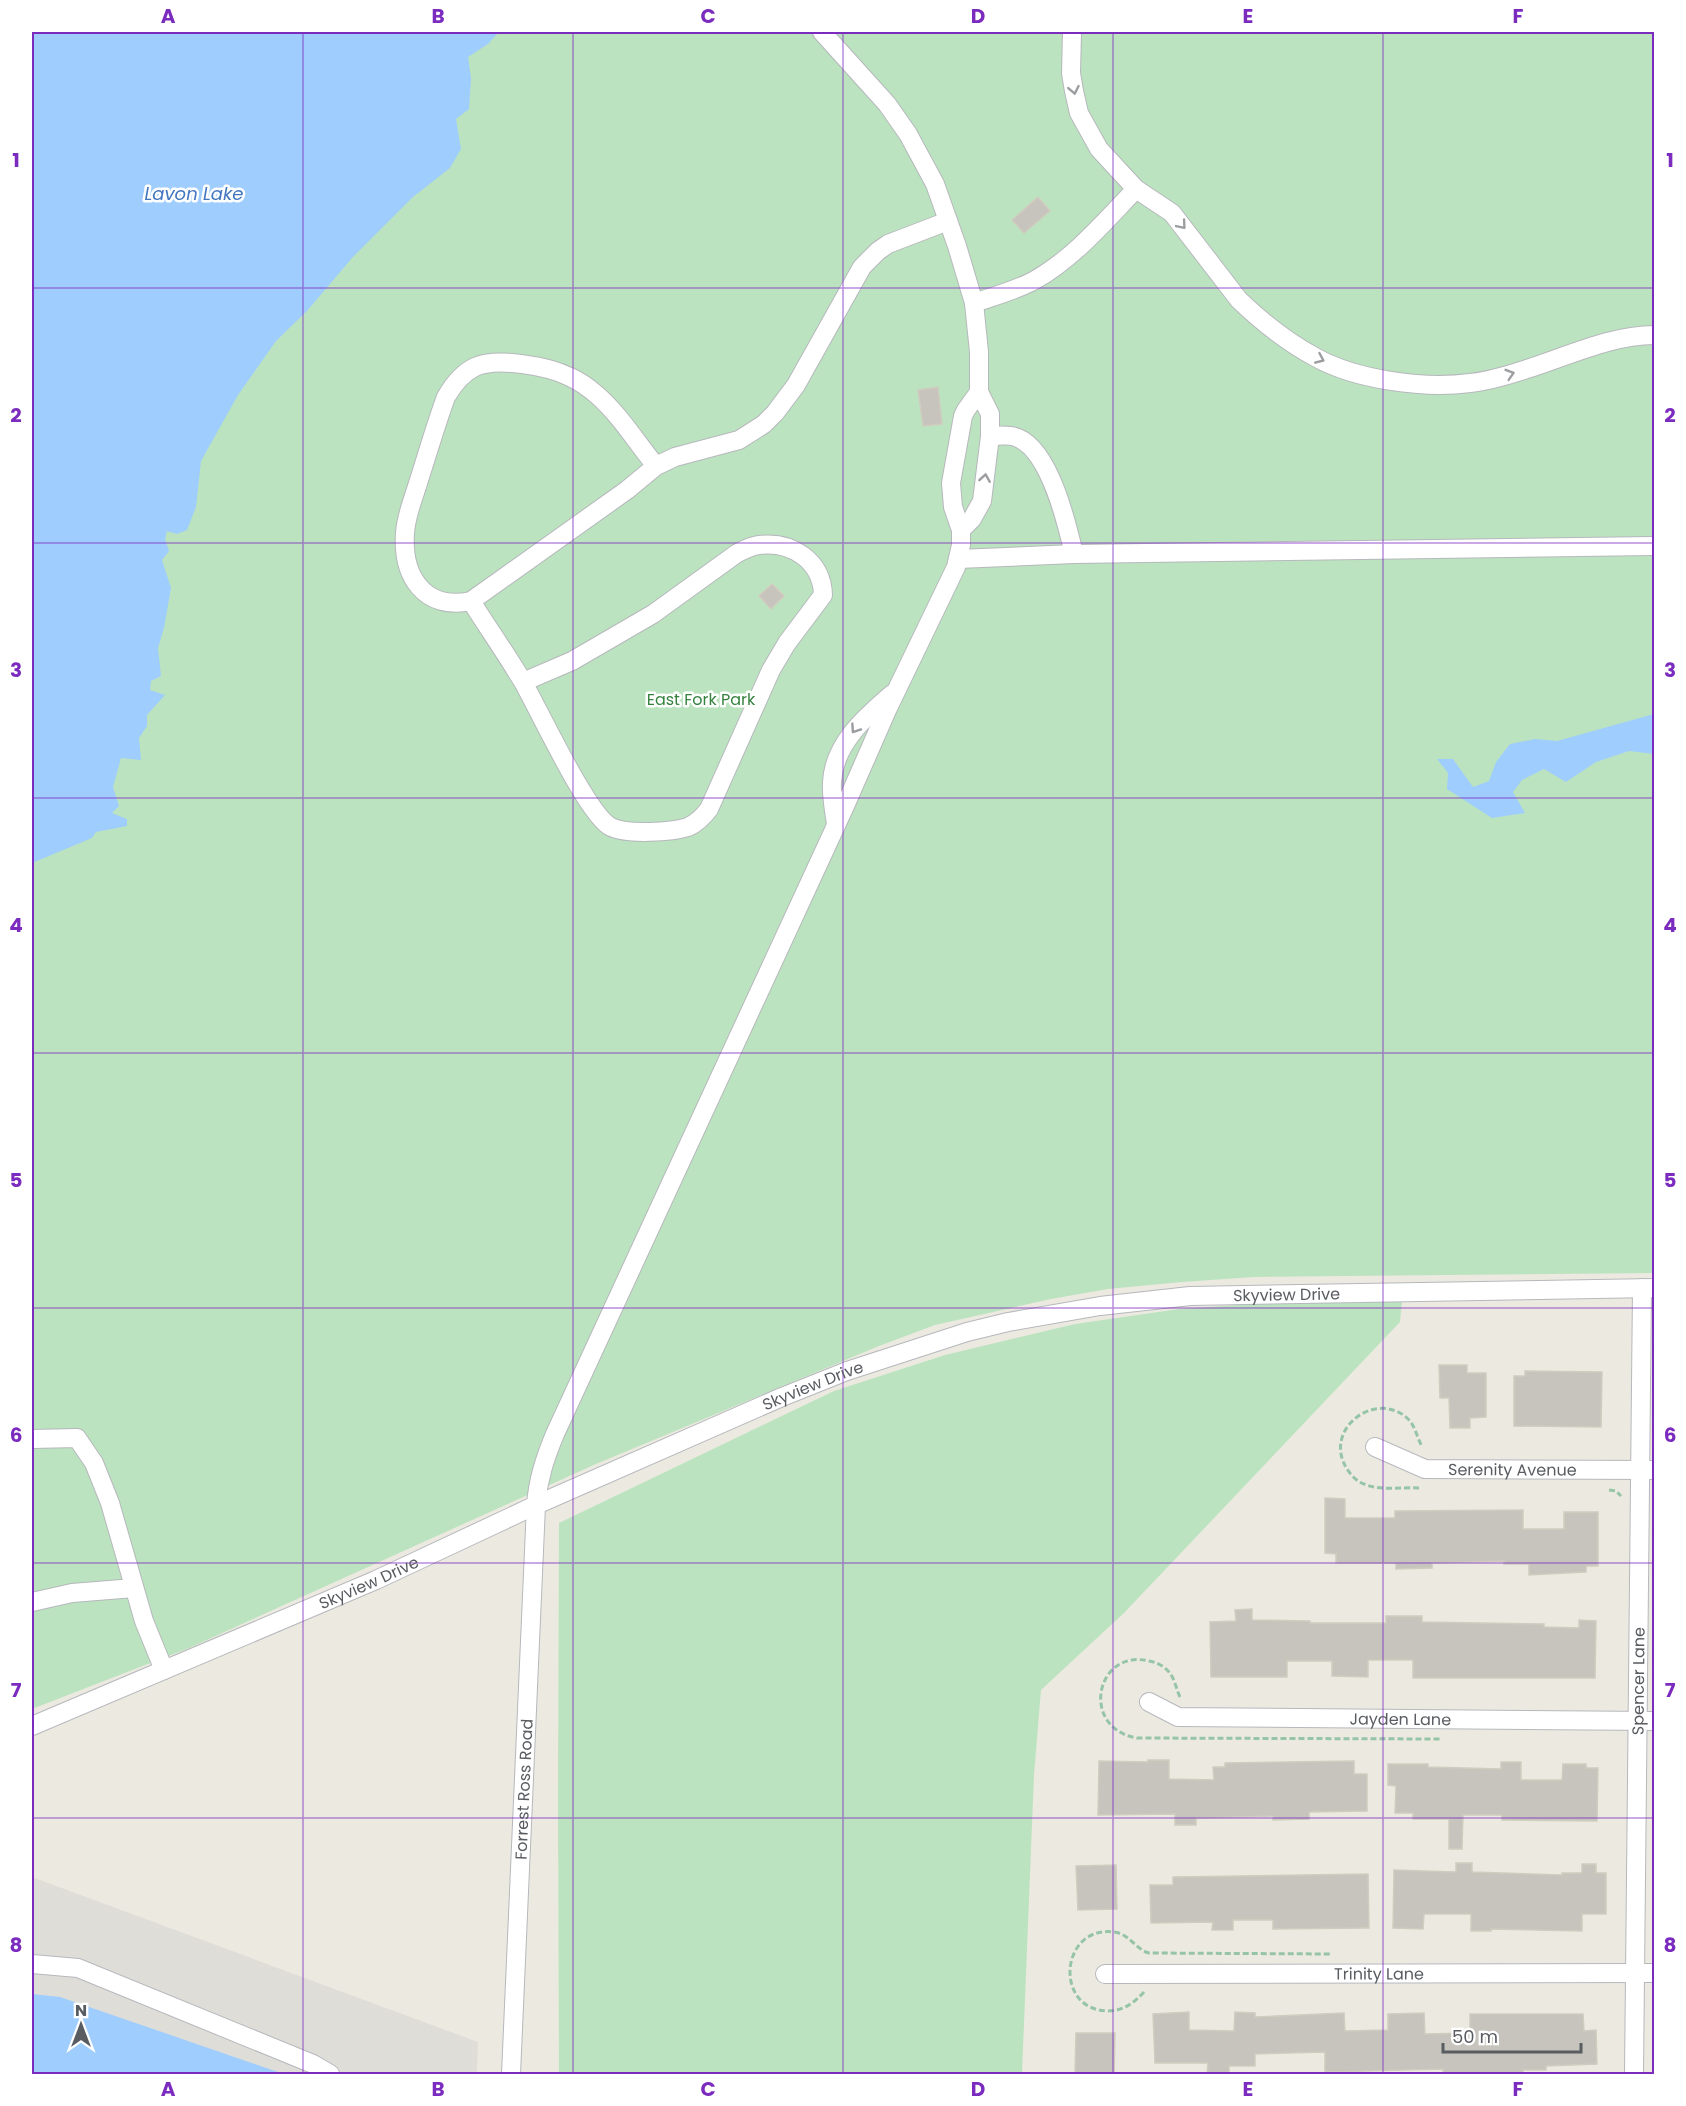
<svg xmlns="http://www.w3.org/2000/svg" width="1686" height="2106" font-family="Poppins,sans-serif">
<rect width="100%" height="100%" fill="#eceae0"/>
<path fill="#dfddd8" d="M32 1877 478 2042 477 2074H32Z"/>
<path fill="#bce3bf" d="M285 32H1654V1273L1254 1277 1182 1282 1108 1289 1051 1299 935 1325 879 1346 596 1464 189 1648 32 1709V521Z
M1402 1301 1400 1322 1124 1613 1041 1690 1034 1775 1022 2074H559L558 1798 559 1523 834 1391 945 1355 1075 1324 1179 1309 1269 1303Z"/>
<path fill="#9fcdfd" d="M32 32H499L488 44 468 57 471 78 469 109 456 119 461 149 450 168 413 197 352 258 307 311 276 341 238 395 201 461 196 507 187 530 177 534 167 531 165 539 169 551 162 560 171 588 164 628 158 648 161 676 151 681 150 690 165 695 147 715V726L139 738 141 760 121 758 113 787 119 806 112 813 127 819V826L96 832 92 838 32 863Z
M1654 714V754L1629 751 1596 762 1566 782 1544 769 1522 780 1513 792 1525 813 1492 818 1447 789 1448 773 1437 759H1453L1473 787 1489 781 1496 762 1510 744 1535 739 1557 741Z
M32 1994 60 1997 284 2074H32Z"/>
<path fill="#c6c4bd" stroke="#d0ccbf" stroke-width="1.5" d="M1038 197 1050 211 1024 233 1012 220Z
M938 387 942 424 923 426 918 390Z
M772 584 784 596 771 609 759 596Z
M1439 1365H1467V1373H1486V1417L1470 1418V1428H1450L1449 1398H1440Z
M1525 1371 1602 1372 1601 1427 1514 1426V1376H1525Z
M1325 1498 1345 1499V1518H1395V1511L1523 1510V1529H1564V1512H1598V1566H1586V1572L1529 1575V1564H1504V1561L1432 1563V1568L1396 1569V1563H1336V1554L1325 1553Z
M1252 1609V1620L1310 1621V1623H1386V1616H1422V1622L1544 1624V1627L1579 1628V1620L1596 1621 1595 1678H1413V1660H1368V1677L1332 1676V1661H1287V1677H1211L1210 1622 1236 1621 1235 1610Z
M1148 1760H1169V1779L1214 1780 1213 1767H1225V1763L1354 1761V1774H1367V1811L1309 1812V1819L1273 1820V1816L1196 1818V1825H1175V1814L1098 1815 1099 1761 1148 1762Z
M1501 1762H1521V1780H1562L1563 1764H1586V1768H1598L1597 1821 1502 1820V1815H1463L1462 1849H1449V1819H1413V1813H1395L1396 1786 1388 1785V1764H1428V1767L1501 1769Z
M1456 1863H1472V1872L1562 1875V1873H1582V1864H1596V1873H1606V1914H1582V1931L1491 1929V1931H1471V1914H1424L1423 1929 1393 1928 1394 1870 1456 1872Z
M1116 1865 1117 1909 1078 1910 1076 1866Z
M1368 1874 1369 1928H1367L1273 1929V1920H1233V1930H1212L1213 1922 1151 1923 1150 1885H1173V1877Z
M1189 2012V2030L1234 2031 1235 2012 1255 2013V2017L1344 2013 1345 2031 1388 2030V2014L1424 2013 1425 2034 1470 2033V2014H1583L1584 2031 1596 2030 1597 2064 1546 2066V2070H1523V2074H1443V2069L1325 2072V2052L1255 2054V2066H1229V2074H1207L1208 2063H1155L1153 2014Z
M1076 2033H1115L1114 2074H1075Z"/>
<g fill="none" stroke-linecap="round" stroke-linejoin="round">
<g stroke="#b6b8bd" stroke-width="20">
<g id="minor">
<path d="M822 32 887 104 908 134 935 184 957 246 974 303 979 352V392L990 414V436L982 501 972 519 961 530"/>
<path d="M1072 32 1071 73 1074 91 1079 113 1099 149 1136 189 1172 213 1239 300C1262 322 1287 342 1315 357 1356 380 1424 389 1470 383 1489 381 1509 375 1527 369 1568 356 1612 335 1654 335"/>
<path d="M974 303C994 296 1017 290 1035 280 1074 258 1105 221 1136 189"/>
<path d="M990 436C999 436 1010 434 1018 438 1050 451 1067 524 1074 554"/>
<path d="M656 466C637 443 620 415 597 395 589 388 579 381 570 377 548 366 497 357 475 367 462 373 453 385 446 397 436 424 428 452 419 480 414 497 406 515 405 533 402 576 424 611 471 601L627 490 656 466 675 457 739 440 764 424 775 413 796 385 862 267 878 251 888 244 948 221"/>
<path d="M958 559 1074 554 1654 546"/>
<path d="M471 601C488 628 507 655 523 682 539 710 588 816 611 827 627 835 672 832 688 827 697 823 703 817 709 809L771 670 787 643 823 595C822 561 792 541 759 545 751 546 743 550 736 554L653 614 572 661 523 682"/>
<path d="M836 824C834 811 831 795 832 782 834 744 865 717 892 694"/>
<path d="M32 1439 77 1438 94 1463 110 1503 144 1621 164 1670"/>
<path id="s1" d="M1375 1447 1425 1469 1654 1470"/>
<path d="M32 1602 72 1593 134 1588"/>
<path id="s2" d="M1149 1702 1178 1717 1654 1721"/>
<path id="s3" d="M32 1726 376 1580 536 1505 782 1397 847 1371 967 1332 1008 1322 1100 1306 1190 1296 1654 1288"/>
<path d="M32 1964 78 1968 313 2064 330 2074"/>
<path id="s4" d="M1105 1974 1654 1973"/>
<path id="s5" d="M511 2074 536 1505C538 1479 545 1458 555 1434L845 806 888 708 956 567 961 545V530L953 507 951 483 963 416 966 410 979 392"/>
<path id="s6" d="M1634 2074 1642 1288"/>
</g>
</g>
<path stroke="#96c4a6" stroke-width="3" stroke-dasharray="6 3" stroke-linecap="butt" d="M1419 1488C1402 1487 1380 1491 1364 1484 1357 1482 1351 1475 1347 1469 1321 1428 1379 1387 1410 1421 1416 1429 1417 1438 1422 1446
M1609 1490 1616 1491 1621 1496
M1180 1697C1176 1689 1175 1679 1169 1672 1164 1666 1156 1662 1149 1661 1096 1648 1079 1728 1137 1738L1441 1739
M1144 1992C1134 2003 1123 2011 1108 2011 1053 2010 1060 1925 1114 1932 1130 1934 1136 1950 1149 1953L1332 1954"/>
<use href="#minor" stroke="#fff" stroke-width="18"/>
</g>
<defs><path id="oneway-chevron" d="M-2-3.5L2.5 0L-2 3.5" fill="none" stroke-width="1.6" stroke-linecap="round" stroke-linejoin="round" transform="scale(1.5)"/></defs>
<g stroke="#9b9da0">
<use href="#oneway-chevron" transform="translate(1074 90) rotate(79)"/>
<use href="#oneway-chevron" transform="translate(1182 225) rotate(50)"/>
<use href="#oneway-chevron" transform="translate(1320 359) rotate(24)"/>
<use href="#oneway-chevron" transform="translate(1510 374) rotate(-17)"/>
<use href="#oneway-chevron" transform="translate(985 478) rotate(-81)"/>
<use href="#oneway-chevron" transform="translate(855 729) rotate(124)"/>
</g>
<path fill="none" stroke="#7b2cbf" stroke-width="1.5" stroke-opacity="0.55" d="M303 32V2074M573 32V2074M843 32V2074M1113 32V2074M1383 32V2074M32 288H1654M32 543H1654M32 798H1654M32 1053H1654M32 1308H1654M32 1563H1654M32 1818H1654"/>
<g text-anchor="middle" stroke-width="5" stroke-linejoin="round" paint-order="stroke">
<g font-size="16" fill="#36833f" stroke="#fff">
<text x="701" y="705">East Fork Park</text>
</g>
<g font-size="16" fill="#595c61" stroke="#fff">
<text dy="6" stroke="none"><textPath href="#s3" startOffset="1338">Skyview Drive</textPath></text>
<text dy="6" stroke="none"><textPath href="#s3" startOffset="852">Skyview Drive</textPath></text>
<text dy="6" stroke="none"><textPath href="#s1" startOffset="142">Serenity Avenue</textPath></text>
<text dy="6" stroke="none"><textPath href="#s3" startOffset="366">Skyview Drive</textPath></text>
<text dy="6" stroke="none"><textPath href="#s6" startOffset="393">Spencer Lane</textPath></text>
<text dy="6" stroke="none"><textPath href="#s2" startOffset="255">Jayden Lane</textPath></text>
<text dy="6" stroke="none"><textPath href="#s5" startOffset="285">Forrest Ross Road</textPath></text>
<text dy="6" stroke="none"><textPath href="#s4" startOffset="274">Trinity Lane</textPath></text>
</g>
<g font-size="18" font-style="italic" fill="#4276bf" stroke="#fff">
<text x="194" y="200">Lavon Lake</text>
</g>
</g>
<rect width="1686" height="2106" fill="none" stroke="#ffffff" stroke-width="66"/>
<g transform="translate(81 2025)" stroke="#ffffff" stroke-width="4.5" paint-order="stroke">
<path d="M0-4.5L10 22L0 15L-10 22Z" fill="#595c61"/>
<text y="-9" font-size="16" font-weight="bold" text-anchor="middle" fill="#595c61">N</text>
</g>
<path d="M1443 2043v9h138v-9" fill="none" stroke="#595c61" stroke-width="3"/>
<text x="1452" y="2043" font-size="18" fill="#595c61" stroke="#ffffff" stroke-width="4.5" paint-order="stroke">50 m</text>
<rect x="33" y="33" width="1620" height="2040" fill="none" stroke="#7b2cbf" stroke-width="2"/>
<g font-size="20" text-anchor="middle" font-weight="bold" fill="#7b2cbf">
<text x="168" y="23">A</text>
<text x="438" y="23">B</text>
<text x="708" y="23">C</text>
<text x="978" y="23">D</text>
<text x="1248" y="23">E</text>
<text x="1518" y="23">F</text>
<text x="16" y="167">1</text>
<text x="1670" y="167">1</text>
<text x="16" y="422">2</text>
<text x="1670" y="422">2</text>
<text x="16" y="677">3</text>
<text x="1670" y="677">3</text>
<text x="16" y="932">4</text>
<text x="1670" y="932">4</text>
<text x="16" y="1187">5</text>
<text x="1670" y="1187">5</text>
<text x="16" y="1442">6</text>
<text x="1670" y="1442">6</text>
<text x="16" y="1697">7</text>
<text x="1670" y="1697">7</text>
<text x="16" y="1952">8</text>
<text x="1670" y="1952">8</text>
<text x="168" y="2096">A</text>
<text x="438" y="2096">B</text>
<text x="708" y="2096">C</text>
<text x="978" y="2096">D</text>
<text x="1248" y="2096">E</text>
<text x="1518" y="2096">F</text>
</g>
</svg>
